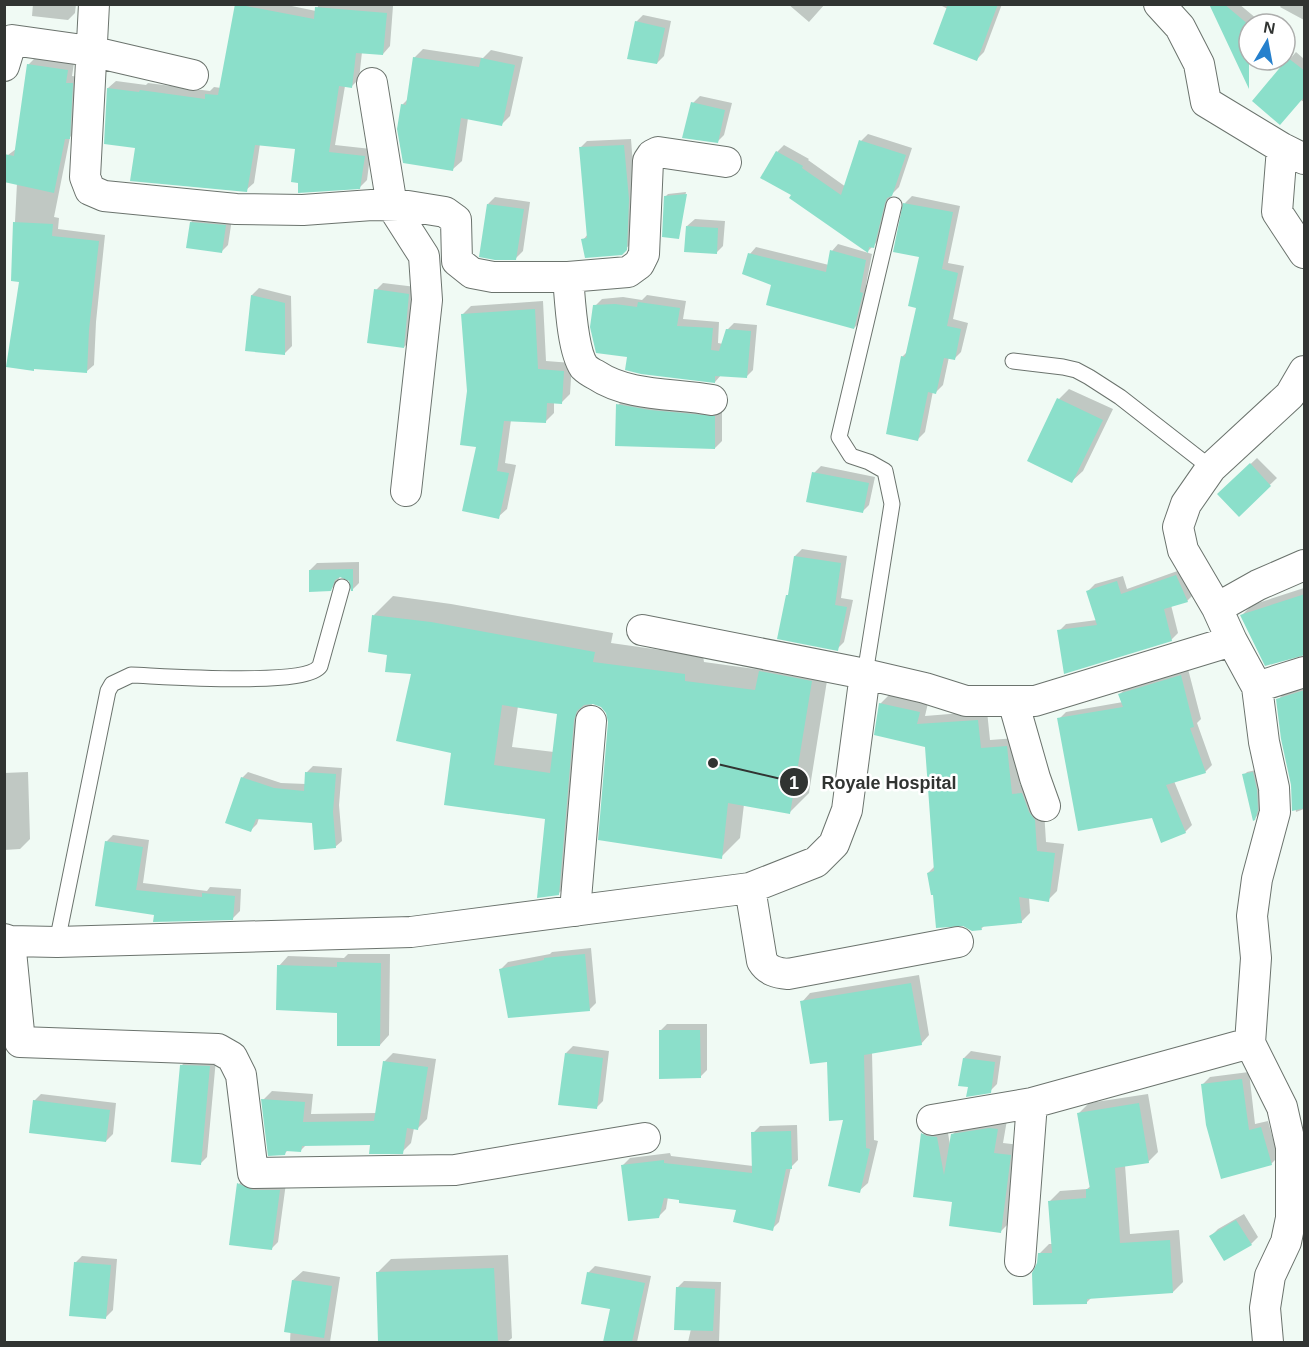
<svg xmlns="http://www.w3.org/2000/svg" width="1309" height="1347" font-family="Arial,sans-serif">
<rect width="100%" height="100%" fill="#f0faf4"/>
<path fill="#0003" fill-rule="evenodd" d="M33 4H76L75 13 68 20 32 16Z
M237 4H282L316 11 319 4 393 6 390 46 383 54 362 52 359 79 351 87 345 86 335 145 371 149 367 180 360 187 297 148 260 144 254 183 246 190 136 146 108 88 116 81 146 85 148 83 210 91 214 87 221 88Z
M788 4H825L809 22Z
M938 4H1002L984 52 977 59 948 9Z
M1210 4H1239L1263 24H1249V52Z
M1282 4H1304V20L1280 7Z
M643 15 671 21 664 56 657 63 636 22Z
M423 49 483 58 491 50 523 57 510 116 502 124 468 118 462 161 453 169 402 105 408 99 414 58Z
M1296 52 1304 59V102L1301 100 1254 101Z
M35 58 74 63 72 76 79 77 76 131 70 137 54 217 59 218 58 229 105 235 96 322 94 365 87 371 20 280H12L17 183 8 155 16 149 28 65Z
M700 96 732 103 724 135 717 142 693 103Z
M868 134 912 148 899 187 891 195 880 239 868 251 777 152 784 145 809 159 808 160 846 187 861 141Z
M631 139 635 192 633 241 621 254 583 240 588 234 580 148 587 141Z
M686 192 678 236 665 197 668 194Z
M912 196 960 206 948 263 964 266 953 319 968 323 961 352 954 359 949 357 943 385 936 392 933 391 925 432 918 439 902 357 908 351 918 307 921 255 905 203Z
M495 197 530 202 523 251 516 258 488 204Z
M198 215 232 219 228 245 221 252 191 222Z
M695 219 725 221 723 246 716 253 687 226Z
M838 244 872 254 866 285 869 286 861 321 854 328 772 284 750 254 756 247 829 265 832 251Z
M383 283 416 287 411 340 404 347 376 290Z
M259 288 291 296 292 346 285 353 246 350 252 295Z
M647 295 686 301 683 319 719 322 718 343 723 344 727 330 734 323 757 325 753 370 746 377 721 375 715 382 629 356 595 306 602 299 623 297 642 300Z
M543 301 546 361 572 363 570 394 562 402H554V413L545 422 511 420 505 463 516 465 507 509 498 517 478 446 468 391 463 314 471 306Z
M1069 389 1113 409 1083 471 1072 481 1059 399Z
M625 398 722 410V441L715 448 618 405Z
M1257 458 1277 478 1239 515 1219 494Z
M821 466 875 477 869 505 862 512 814 473Z
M802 549 847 556 841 598 853 600 844 642 837 649 787 596 790 593 795 556Z
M359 562V583L352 590 351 580 340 576 337 583 330 590 310 570 317 563Z
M1183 569 1194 594 1187 601 1171 605 1178 633 1171 640 1059 631 1066 624 1097 620 1088 591 1095 584 1123 576 1127 589Z
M1304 588V654L1242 615 1252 605Z
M393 596 451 604 613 633 611 643 703 656 704 662 762 670 780 652 830 662 809 793 790 812 744 804 740 838 721 857 608 712 602 706 592 702 577 875 558 894 547 818 453 752 413 673 388 653 374 615ZM518 706 559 713 554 752 512 747Z
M1188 669 1201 719 1197 723 1212 765 1205 772 1174 781 1192 825 1185 832 1153 816 1059 719 1066 712 1123 702 1120 694 1127 687Z
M1304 685V809L1296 812 1278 700 1287 690Z
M889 695 928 703 925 716 987 711 990 740 1016 738 1020 785H1031L1044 810 1046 842 1064 844 1057 891 1048 900 1029 897 1030 913 1021 922 985 925 981 929 934 893 928 873 935 866 927 745 880 704Z
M313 766 342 768 339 805 342 841 335 847 313 822 259 818 257 824 251 830 242 778 248 772 281 783 306 784 307 772Z
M1256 770 1259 786 1260 806 1258 815 1254 819 1244 775 1247 772Z
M28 772 30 839 20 849 4 850V773Z
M113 835 149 840 143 883 207 891 210 887 241 889 240 911 233 918 155 913 97 905 106 842Z
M591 948 596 1003 589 1010 501 969 508 962 550 954 552 952Z
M348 954H390L389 1035 380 1045 279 966 288 956 344 958Z
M919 975 929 1035 921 1044 872 1052 874 1140 878 1141 868 1183 859 1191 845 1119 829 1060 802 1002 810 993Z
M667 1024H707V1070L700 1077 660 1031Z
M573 1046 609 1051 603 1101 596 1108 566 1053Z
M971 1051 1001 1056 997 1084 990 1091 969 1086 964 1058Z
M393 1053 436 1059 427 1119 418 1128H414L411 1143 402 1152 372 1144H307L301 1150 289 1149 284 1154 263 1100 272 1091 313 1094 311 1114 377 1113 384 1062Z
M188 1059H216L207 1157 200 1164 181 1066Z
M1249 1072 1255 1124 1268 1121 1278 1157 1271 1164 1203 1084 1210 1077Z
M41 1094 116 1103 113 1134 106 1141 34 1101Z
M1148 1094 1158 1152 1148 1162 1125 1165 1130 1234 1179 1230 1183 1282 1173 1292 1092 1297 1087 1302 1039 1263V1254L1049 1244H1053L1050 1201 1060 1191 1087 1189 1091 1186 1079 1113 1089 1103Z
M1007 1120 1003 1143 1020 1145 1010 1222 1001 1231 954 1201 915 1196 923 1134 932 1124 947 1127 950 1145 952 1135 962 1125Z
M797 1125 798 1160 791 1167 779 1222 772 1229 738 1208 668 1197 666 1209 659 1216 623 1165 630 1158 670 1153 671 1156 753 1166V1133L760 1126Z
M245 1177 286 1183 278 1242 271 1249 239 1184Z
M1244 1214 1258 1237 1251 1244 1211 1236 1218 1229Z
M508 1255 512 1338 507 1342H380L377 1273 391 1259Z
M82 1256 117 1259 113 1310 106 1317 75 1263Z
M595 1266 651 1276 637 1342H605L612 1308 588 1273Z
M303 1271 340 1277 330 1342H290L293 1280Z
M684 1281 721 1282 719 1342H688L691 1329 677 1288Z"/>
<path fill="#8bdfca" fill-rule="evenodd" d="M235 4 314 19 315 7 387 13 383 55 356 53 352 88 339 86 329 152 365 156 360 189 298 193V183L291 182 295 149 255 145 247 192 130 181 135 148 104 144 107 88 139 92 140 90 205 99V94L218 95Z
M948 4H998L977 61 933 44Z
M1209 4H1224L1249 25V89Z
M635 21 665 28 657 64 627 59Z
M413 57 479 67 481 58 515 65 502 126 461 118 453 171 403 163 397 129 401 104 406 105Z
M1288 58 1305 71V96L1280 125 1252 101Z
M27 64 68 70 66 83H73L70 139H65L54 193 4 182V154L14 156Z
M691 102 725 110 718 143 682 138Z
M859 140 906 155 892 196 887 198 885 203 874 248 869 247 868 253 789 198 791 195 760 178 776 151 803 166 802 168 841 195Z
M624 145 629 199 627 250 622 255 585 258 581 239 587 238 579 147Z
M687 194 679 239 662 237 664 196Z
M903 203 953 212 942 269 958 273 947 326 961 329 955 360 944 358 936 394 928 392 918 441 886 434 901 356 905 357 916 308 908 306 919 257 893 252Z
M487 204 524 209 516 260H495L479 257Z
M13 222 53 224 52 236 99 241 89 330 87 373 34 369V371L6 367 19 282 11 281Z
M190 222 226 225 222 253 186 248Z
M686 226 718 228 717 254 684 252Z
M830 250 866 260 860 292 863 293 854 329 766 305 771 285 742 274 748 253 826 272Z
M374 289 409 294 404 348 367 343Z
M251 295 285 303V355L245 351Z
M638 302 680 308 677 326 713 328 711 350 719 351 726 329 751 331 747 378 715 376V383L641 374 625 370 627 357 596 353 590 327 593 305 615 304 637 307Z
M535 309 538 369 564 371 562 404 547 403 546 423 504 421 497 471 509 473 499 519 462 511 476 447 460 445 467 391 461 314Z
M1057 398 1103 420 1072 483 1027 461Z
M616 404 650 410 715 416V449L615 446Z
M1250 463 1271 486 1239 517 1217 494Z
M812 472 869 483 863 513 806 502Z
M794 556 841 563 835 605 847 607 838 651 777 639 786 595H788Z
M353 569V591H351L349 581 340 577 335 580 331 591 309 592V570Z
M1176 575 1188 602 1164 609 1172 641 1064 674 1057 630 1097 625 1086 591 1117 581 1121 594Z
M1305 594V655L1265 666 1240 615Z
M372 615 431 622 595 652 593 662 685 674V681L755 690 759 671 812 681 790 814 728 803 722 859 598 840 608 722 606 713 601 707 593 704 584 705 577 711 574 720 559 895 537 898 545 819 444 805 451 753 396 741 411 674 385 672 387 655 368 652ZM502 705 557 714 550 773 494 765Z
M1181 675 1194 727 1190 728 1206 773 1166 785 1186 833 1161 843 1152 818 1078 831 1057 718 1123 707 1118 694Z
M1305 690V808L1292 811 1291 785 1281 739 1276 699Z
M879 703 920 712 917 724 978 720 981 748 1007 746 1012 794 1022 793 1029 812 1035 820 1037 851 1055 853 1049 902 1019 897 1022 923 981 927 982 930 972 931 963 926 936 928 933 895H931L927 873 934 871 925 747 874 735Z
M305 772 336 774 333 812 336 848 314 850 312 823 256 819 251 832 225 823 241 777 274 788 304 791Z
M1253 772 1257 790 1258 810 1255 820 1253 821 1242 774Z
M105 841 143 847 136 890 202 897V893L235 896 233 920 153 922 154 915 95 906Z
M585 954 590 1011 508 1018 499 969 544 960V958Z
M337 962 381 963 380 1046H337V1013L276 1010 277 965 337 967Z
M911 983 922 1045 864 1055 866 1148 870 1149 860 1193 828 1186 843 1120 829 1121 827 1062 810 1064 800 1001Z
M659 1030H700L701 1078 659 1079Z
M565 1053 603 1058 597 1109 558 1105Z
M963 1058 995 1062 991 1093 966 1097 968 1087 958 1086Z
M383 1061 428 1067 418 1130 407 1128 403 1154H369L370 1145 302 1146 301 1152 286 1151 285 1155 268 1156 261 1099 305 1102 303 1122 374 1121Z
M180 1065 210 1066 201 1165 171 1162Z
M1242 1079 1249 1130 1261 1127 1272 1165 1221 1179 1206 1125 1201 1084Z
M33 1100 110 1110 106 1142 29 1133Z
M1139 1103 1149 1163 1115 1168 1120 1243 1170 1240 1173 1293 1087 1299V1304L1033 1305 1032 1273 1037 1263 1038 1253H1052L1048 1201 1086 1198V1189H1090L1077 1113Z
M989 1128 998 1129 994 1153 1011 1155 1001 1233 949 1226 952 1202 913 1197 921 1133 927 1136 937 1137 944 1175 951 1134Z
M791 1131 792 1169H786L773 1231 733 1222 736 1210 679 1203V1200L664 1198 659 1218 628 1221 621 1165 664 1160V1163L752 1173 751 1132Z
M237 1183 253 1190H280L272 1250 229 1245Z
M1236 1220 1252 1245 1224 1261 1209 1236Z
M74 1262 111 1265 106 1319 69 1316Z
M494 1268 498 1342H378L376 1272Z
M587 1272 645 1283 632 1342H603L610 1309 581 1304Z
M292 1280 332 1286 324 1338 284 1332Z
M676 1287 715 1289 713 1331 674 1330Z"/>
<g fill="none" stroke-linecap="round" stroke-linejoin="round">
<g stroke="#6b736d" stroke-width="17">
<path id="service" d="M1013 361 1063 367 1076 370 1089 377 1120 397 1211 468
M865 674 892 504 885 471 869 462 851 456 839 437 894 205
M57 942 108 691 112 684 131 675C162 676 306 687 320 666L342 587"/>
</g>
<g stroke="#6b736d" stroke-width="32">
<path id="minor" d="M94 4 85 177 90 190 104 196 236 209 303 210 372 205 408 206 445 212 456 220 457 261 472 273 493 277H568C570 299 572 350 584 367 587 370 592 373 596 375 629 397 674 393 712 400
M1159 4 1180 27 1199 64 1206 102 1282 148 1304 159
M4 66 12 40 90 51 193 75
M372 83 392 206 424 256 427 300 406 491
M1282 148 1277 212 1304 253
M568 277 628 272 639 264 644 254 648 161 652 155 658 152 726 162
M1217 608 1258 585 1304 565
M642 630 865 674
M1232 641 1257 687 1264 742 1274 788 1275 812 1257 879 1252 916 1256 958 1250 1043 1282 1107 1291 1147V1218L1286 1242 1270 1276 1265 1308 1268 1342
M1257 687 1304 672
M1013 701 1035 778 1045 806
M750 888 762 961C768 971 777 973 788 974L958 942
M575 911 591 721
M4 939 10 941 57 942 411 932 750 888 816 862 834 844 847 810 865 674 925 688 966 701H1035L1232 641 1217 608 1183 550 1178 527 1186 504 1211 468 1290 395 1304 371
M10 941 20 1042 218 1049 232 1057 241 1075 253 1173 455 1170 645 1138
M932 1120 1032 1103 1250 1043
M1020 1261 1032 1103"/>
</g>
<use href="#service" stroke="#fff" stroke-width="15"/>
<use href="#minor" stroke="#fff" stroke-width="30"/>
</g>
<path fill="none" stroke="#313432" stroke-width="2" d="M713 763L794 782"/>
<g fill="#313432" stroke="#fff" stroke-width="2">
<circle cx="713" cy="763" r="6"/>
<circle cx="794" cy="782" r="15"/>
</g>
<g font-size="18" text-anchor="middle" font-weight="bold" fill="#fff">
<text x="794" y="789">1</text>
</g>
<g font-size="18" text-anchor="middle" font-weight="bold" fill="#313432" stroke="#fff" stroke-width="5" stroke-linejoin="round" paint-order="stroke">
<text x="889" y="789">Royale Hospital</text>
</g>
<rect width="1309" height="1347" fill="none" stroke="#313432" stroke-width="12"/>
<g transform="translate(1267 42) rotate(10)"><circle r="28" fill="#ffffff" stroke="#adaead" stroke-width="1.5"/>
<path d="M0-4.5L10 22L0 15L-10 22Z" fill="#2580cd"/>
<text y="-9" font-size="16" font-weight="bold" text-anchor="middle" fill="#313432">N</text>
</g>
</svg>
